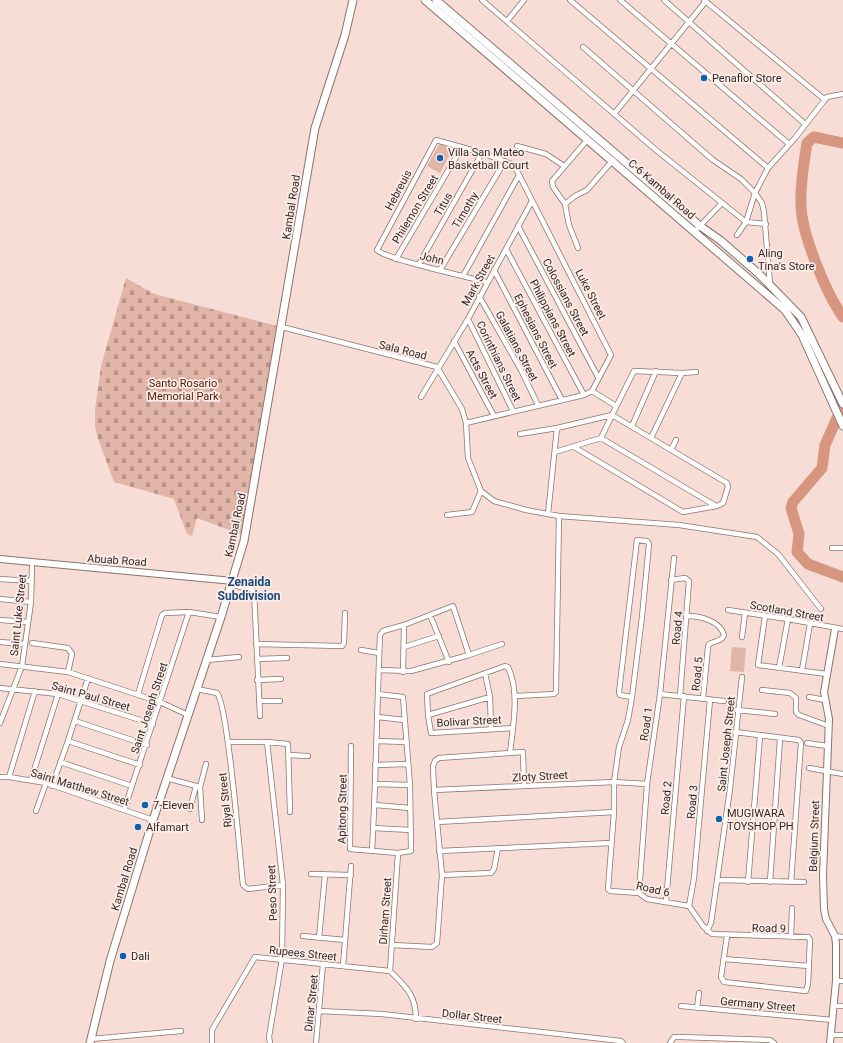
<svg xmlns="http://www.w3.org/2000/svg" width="843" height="1043" font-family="Roboto,sans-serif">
<defs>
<pattern id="cemetery-stones" width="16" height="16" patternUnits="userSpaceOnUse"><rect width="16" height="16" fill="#e1b5a7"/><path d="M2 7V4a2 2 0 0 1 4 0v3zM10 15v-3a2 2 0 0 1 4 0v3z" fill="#b79388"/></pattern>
</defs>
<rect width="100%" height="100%" fill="#f7ddd5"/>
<path fill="url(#cemetery-stones)" d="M126 278 154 294 281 327 245 536 197 518 192 536 187 534 174 499 114 482 98 439 95 426V410L101 366Z"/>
<path fill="#e1b5a7" d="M440 143 452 150 440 173 427 166Z
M732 647 746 648 744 672 730 671Z"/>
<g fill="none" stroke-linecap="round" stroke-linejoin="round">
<path stroke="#d79680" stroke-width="11" d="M843 143 814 137 807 143C804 163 800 184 801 204 801 233 826 293 843 317
M843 413 837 418 825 445 822 468 793 502 791 508 799 534 797 552 808 564 843 577"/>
<g stroke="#8b746c" stroke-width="6">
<path id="minor" d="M482 0 656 150 746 222 755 193 768 168 795 138 827 97 843 94
M570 0 768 168
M620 0 789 144
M664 0 805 124
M704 0 825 100
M507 21 524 0
M583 47 713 160 741 179 755 193 762 203 764 212 770 284
M614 114 706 1
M517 146 546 154 564 166
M565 204 553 187 552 181 588 139
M518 226 598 377
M695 231 722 203
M737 235 746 222 766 224
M578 248 569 225 565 204 575 196 587 190 613 160
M506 249 584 395
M396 259 462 147
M419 264 482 153
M440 270 505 161
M494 270 562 400
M463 276 519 175
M479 296 521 370 538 405
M468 319 513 411
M282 327 437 367 462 409 466 423 468 458 481 491 494 501 526 510 559 516 556 692 554 694 516 696
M454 341 494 416
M682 373 696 372
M592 391 616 406
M421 397 468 319 532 201
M466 423 584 395 592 391 611 355 514 165 482 153 436 140 377 250C385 259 469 277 486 282
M632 426 656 371
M520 434 557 428 612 415 634 371 682 373 651 438
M601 438 716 506
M671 450 676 440
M555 452 601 438 612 415 727 483 728 487 723 503 717 506 683 512 574 447
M548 514 557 428
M447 515 472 512 481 491
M559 516 679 525 757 537 778 554 821 609
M832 548H843
M0 579 32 581
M671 580 685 578 689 581 680 696
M231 585 252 589 254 591 260 716
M0 599 31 602
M728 610 788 619 843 629
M430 615 449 662
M687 616C701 616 720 621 724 635 721 642 716 640 709 644L708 647 703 698
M765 616 758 665 827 674
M0 620 27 622
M742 637 745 613
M0 642 25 644
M32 643 68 648 72 654 68 672
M256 644 342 646 344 643 345 613
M404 647 439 636
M361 650 379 653
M469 655 502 644
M257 659 287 658
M207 660 239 657
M0 664 68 672 160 702 188 715
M779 668 788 619
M802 670 810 624
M403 672 404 625
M485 673 490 697 491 728
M257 680 281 679
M0 688 58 694 153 724
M197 689 217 693C228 705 240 858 243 885L248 889 283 885
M762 690 790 693 796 698V712L799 715 829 726
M138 694 162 615 165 613 189 612 221 617
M660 694 724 701
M632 697 620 695 619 692 637 540 647 541 649 544 642 617 632 697 628 720 619 747 614 782V812L608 889 610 891 639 893 647 899 689 906 703 926 712 934 808 937 810 940 808 984 806 991 724 982 721 977 727 936
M809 697 825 700
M259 701H280
M737 710 775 714
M428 715 490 697
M378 717 404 720
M75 721 147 745
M0 723 22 666 31 602 32 567
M735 732 799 740 801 743 791 882
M68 741 140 765
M377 741 406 742
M228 742H267L288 744 290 812
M267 742 283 885 282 959 269 1037 270 1043
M807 743 827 746
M351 746 350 849 398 853 411 851 410 785 403 697 378 694
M510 753C513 725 520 693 508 667L505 666 427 694 428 715 431 733 513 728
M289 755 308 756
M60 762 132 786
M375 765 408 764
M809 768 843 774
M0 777H9L46 783 153 820
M9 777 35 691
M166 778 200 787 206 764
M31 780 58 694
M375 784 410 785
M52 786 68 741 88 678
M200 787 202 820
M434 790 614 782 647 784
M375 805 410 808
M190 809 196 786
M124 810 189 612
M36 811 46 783
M437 822 614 812
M373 828 411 830
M372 851C376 779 377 707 380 635L383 631 404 625 453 606 469 655 411 671 379 670
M439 851 611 843
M311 874 351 875
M442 875 491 873 494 869 498 848
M718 880 804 882
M748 882 760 736
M770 882 780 739
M639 893 647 784 660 694 674 558
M666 901 684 696
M689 906 694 878 710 700
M707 931 711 923 730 789 742 677
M303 936 345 940
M835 936 843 937
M791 937 792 908
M319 938 325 875
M392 945 432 947 437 943 442 875 434 790 433 766 435 761 439 758 523 752 524 786
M724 959 809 966
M343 966 351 866
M390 971 398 853
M836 981H843
M681 1006 833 1020
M834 1006H843
M697 1008 699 993
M319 1011 382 1014 621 1041 623 1043
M832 1035H843
M91 1039 181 1031
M212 1043V1030L255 957 390 971C406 987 416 995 416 1019
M316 1043 323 964
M670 1043 674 1037H680L770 1040 774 1043"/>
</g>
<g stroke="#8b746c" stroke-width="8">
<path id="tertiary" d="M0 559 233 581
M830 1043 836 981V944L835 936 826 919 824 909 823 875 829 719 824 692 835 629"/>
</g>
<g stroke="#8b746c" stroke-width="9">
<path id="secondary" d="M425 0 785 310 802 335 843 426
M436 0 700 226 720 240 759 274 801 317 843 404
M90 1043 110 961 153 820 221 617 244 541 315 128 345 35 353 0"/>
</g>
<use href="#minor" stroke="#fff" stroke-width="4.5"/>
<use href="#tertiary" stroke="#fff" stroke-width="6"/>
<use href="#secondary" stroke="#fff" stroke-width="7"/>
</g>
<g fill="#0d61af" stroke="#fdede8" stroke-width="1.5">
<circle cx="704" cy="78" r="4"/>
<circle cx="440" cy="158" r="4"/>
<circle cx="750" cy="259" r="4"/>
<circle cx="145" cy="805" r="4"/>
<circle cx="719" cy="819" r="4"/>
<circle cx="138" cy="827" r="4"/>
<circle cx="123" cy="956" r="4"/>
</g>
<g text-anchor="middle" stroke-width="3.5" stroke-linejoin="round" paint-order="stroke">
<g font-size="11" fill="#312825" stroke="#fdede8" text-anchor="start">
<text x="712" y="82">Penaflor Store</text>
<text x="448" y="156">Villa San Mateo<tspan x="448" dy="13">Basketball Court</tspan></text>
<text x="758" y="257">Aling<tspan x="758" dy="13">Tina's Store</tspan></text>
<text x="153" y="809">7-Eleven</text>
<text x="727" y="817">MUGIWARA<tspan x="727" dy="13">TOYSHOP PH</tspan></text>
<text x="146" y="831">Alfamart</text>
<text x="131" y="960">Dali</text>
</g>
<g font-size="11" fill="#312825" stroke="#fdede8">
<text transform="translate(662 189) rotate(41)" y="4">C-6 Kambal Road</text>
<text transform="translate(398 190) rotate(-62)" y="4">Hebreuis</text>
<text transform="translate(443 204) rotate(-60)" y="4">Titus</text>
<text transform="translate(291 207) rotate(-81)" y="4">Kambal Road</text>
<text transform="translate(415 209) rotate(-59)" y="4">Philemon Street</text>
<text transform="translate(465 210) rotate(-59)" y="4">Timothy</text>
<text transform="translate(432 258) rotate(14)" y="4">John</text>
<text transform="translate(478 280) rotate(-61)" y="4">Mark Street</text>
<text transform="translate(591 294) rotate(63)" y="4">Luke Street</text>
<text transform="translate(566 297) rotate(62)" y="4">Colossians Street</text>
<text transform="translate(553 318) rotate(62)" y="4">Philippians Street</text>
<text transform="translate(536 331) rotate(63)" y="4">Ephesians Street</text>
<text transform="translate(517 346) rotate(62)" y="4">Galatians Street</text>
<text transform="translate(403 350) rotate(14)" y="4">Sala Road</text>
<text transform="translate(499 361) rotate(64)" y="4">Corinthians Street</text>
<text transform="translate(482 374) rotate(62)" y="4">Acts Street</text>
<text transform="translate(235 525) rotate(-78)" y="4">Kambal Road</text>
<text transform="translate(117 560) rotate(4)" y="4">Abuab Road</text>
<text transform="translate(787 611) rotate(10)" y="4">Scotland Street</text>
<text transform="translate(18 615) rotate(-84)" y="4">Saint Luke Street</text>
<text transform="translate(677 628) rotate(-85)" y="4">Road 4</text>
<text transform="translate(697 674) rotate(-84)" y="4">Road 5</text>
<text transform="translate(91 696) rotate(16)" y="4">Saint Paul Street</text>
<text transform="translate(149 708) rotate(-72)" y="4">Saint Joseph Street</text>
<text transform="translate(469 721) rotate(-3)" y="4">Bolivar Street</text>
<text transform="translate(646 724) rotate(-82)" y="4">Road 1</text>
<text transform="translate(726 744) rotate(-84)" y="4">Saint Joseph Street</text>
<text transform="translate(540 776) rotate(-3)" y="4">Zloty Street</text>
<text transform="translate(80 787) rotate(17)" y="4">Saint Matthew Street</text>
<text transform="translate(666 798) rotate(-85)" y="4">Road 2</text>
<text transform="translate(225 800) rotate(-96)" y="4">Riyal Street</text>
<text transform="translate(692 802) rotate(-85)" y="4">Road 3</text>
<text transform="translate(342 809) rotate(-89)" y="4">Apitong Street</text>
<text transform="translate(814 836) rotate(-88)" y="4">Belgium Street</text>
<text transform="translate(124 879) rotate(-73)" y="4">Kambal Road</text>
<text transform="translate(653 889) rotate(13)" y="4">Road 6</text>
<text transform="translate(272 893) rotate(-92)" y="4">Peso Street</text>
<text transform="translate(385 911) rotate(-86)" y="4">Dirham Street</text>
<text transform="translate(769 928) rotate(1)" y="4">Road 9</text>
<text transform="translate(303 953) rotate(6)" y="4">Rupees Street</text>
<text transform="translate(311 1003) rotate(-84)" y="4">Dinar Street</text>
<text transform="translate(758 1004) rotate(5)" y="4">Germany Street</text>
<text transform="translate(472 1016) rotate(6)" y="4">Dollar Street</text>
</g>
<g font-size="11" fill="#521802" stroke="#fdede8">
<text x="183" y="387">Santo Rosario<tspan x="183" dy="13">Memorial Park</tspan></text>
</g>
<g font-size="12" font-weight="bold" fill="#19497c" stroke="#fdede8">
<text x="249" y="586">Zenaida<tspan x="249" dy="14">Subdivision</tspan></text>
</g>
</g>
</svg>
